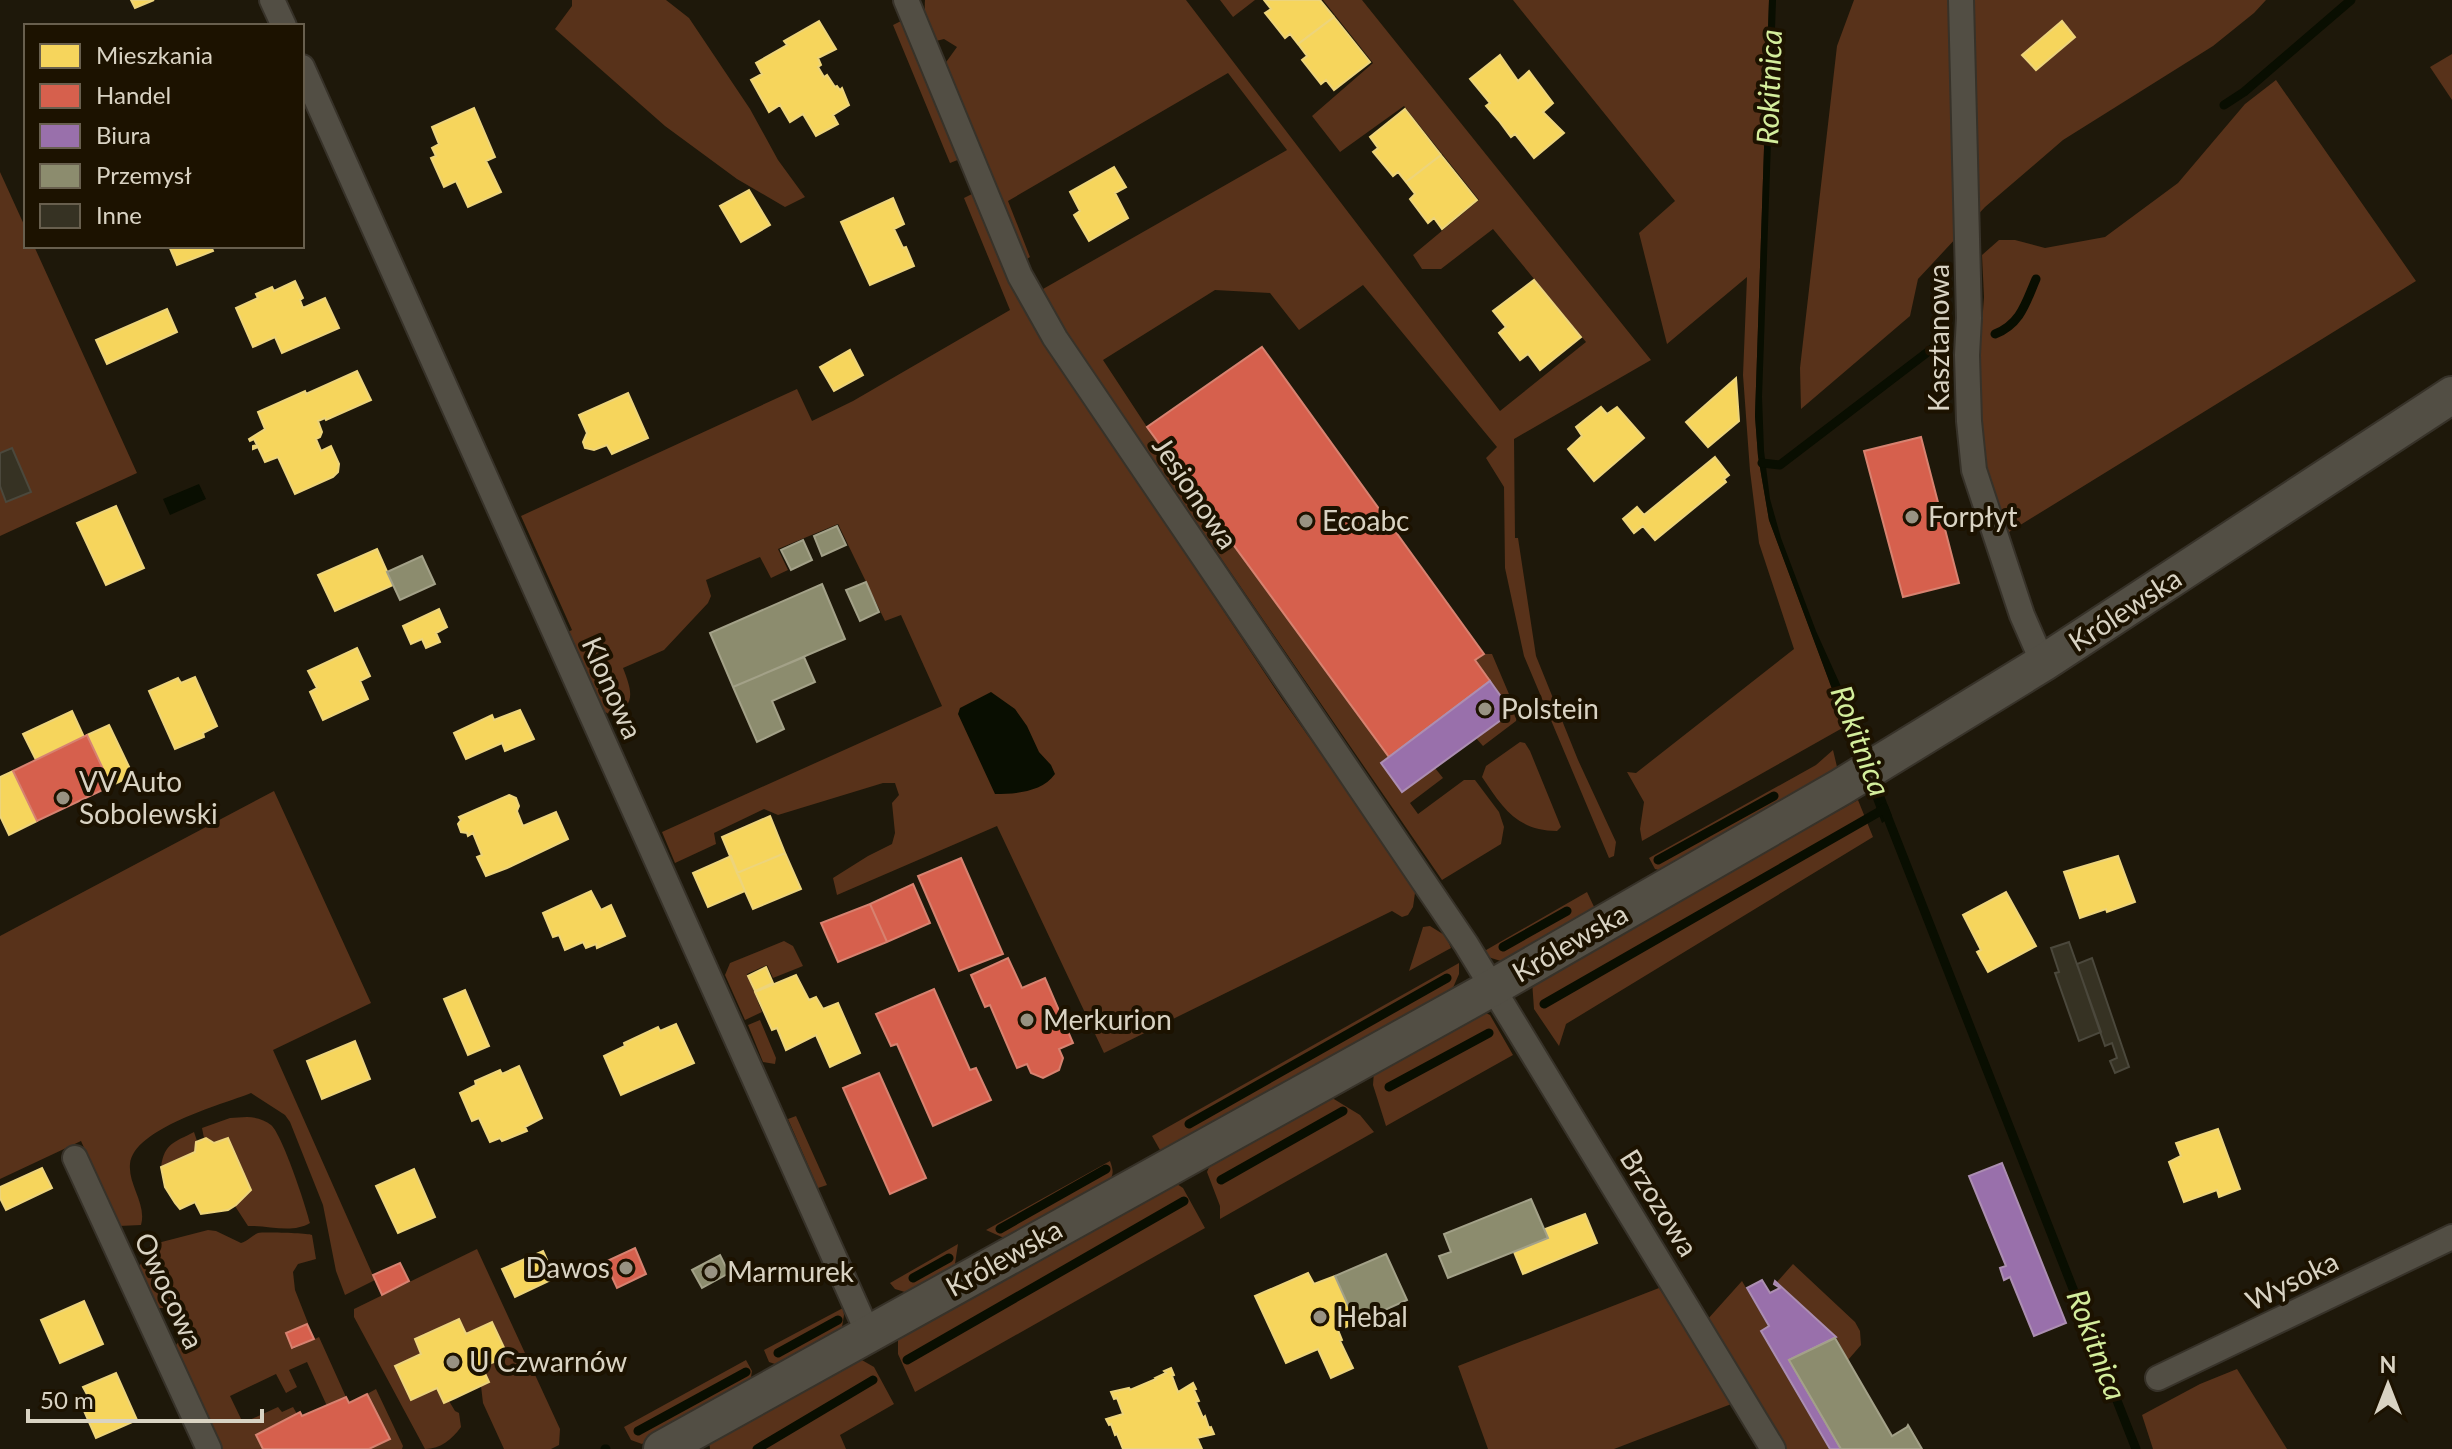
<svg xmlns="http://www.w3.org/2000/svg" width="2452" height="1449" font-family="Lato,sans-serif">
<rect width="100%" height="100%" fill="#1e180a"/>
<path fill="#58321a" d="M572 0H666L689 18 750 109 778 160 805 197 785 207 737 179 665 126 555 29 572 6Z
M925 0H1186L1500 411 1586 342 1493 229 1441 269H1422L1413 255 1479 200 1404 106 1340 152 1312 116 1373 63 1323 0H1362L1651 360 1514 439 1515 538H1518L1536 656 1578 760 1616 842 1614 856 1609 858 1524 656 1505 568 1504 487 1486 458 1497 447 1363 285 1299 330 1270 293 1215 290 1103 360 1147 427 1389 757 1381 763 1402 792 1435 768 1443 778 1410 803 1418 814 1464 780H1475L1499 812 1504 827 1501 844 1442 880 1067 334 1043 289 1287 150 1228 73 1008 201 1030 257 1023 262 944 65 957 47 944 39 936 41C926 31 924 13 925 0Z
M1220 0H1255L1233 17Z
M1513 0H1769L1755 416 1758 456 1769 520 1846 726 1642 841 1640 829 1644 802 1627 772 1636 773 1794 649 1759 543 1750 471 1743 375 1747 277 1667 344 1639 233 1675 201Z
M1854 0H2266L2254 13 2213 46 2063 140 1985 207 1918 279 1910 316 1801 409 1800 368 1837 46Z
M903 20 960 159 950 163 893 25Z
M2452 54V100L2430 67Z
M2276 80 2416 281 2009 532 1987 475 1976 406 1984 297 1982 255 1999 240H2015L2045 248 2105 237 2178 183 2245 104Z
M0 172 26 229V246H34L137 473 0 536Z
M972 194 1006 269 1046 343 1282 699 1418 891 1415 893 1413 907 1408 915 1402 917 1392 911 1104 1053 997 826 837 895 833 878 868 856 892 844 895 833 892 803 899 795 895 783H883L778 815 764 809 714 833 716 844 675 863 662 832 942 706 901 615 885 621 838 524 778 549 788 570 771 578 760 557 706 580 711 596 708 603 664 650 623 668C631 689 638 706 611 715L601 710 568 632 572 630 521 516 797 389 812 421 853 401 1010 310 964 198Z
M1484 654H1492L1517 713 1516 721 1483 746 1476 738 1512 712 1475 660Z
M1520 742 1525 743 1530 751 1561 827 1557 831C1517 831 1502 807 1482 777L1486 766Z
M1833 750 1838 771 1663 871 1655 869 1649 858 1816 765Z
M274 791 371 1003 273 1050 375 1280 345 1295 336 1271 323 1205 290 1122 285 1115 251 1093C221 1105 134 1128 130 1164 128 1185 147 1204 141 1225L119 1226 81 1141 0 1179V936Z
M1858 800 1873 837 1566 1024 1559 1046 1534 1009 1532 981Z
M1587 892 1596 911 1504 962 1488 957 1481 953Z
M1430 926 1446 936 1451 948 1409 971 1423 927Z
M784 941 793 946 803 966 773 978 767 965 747 974 762 1012 745 1020 725 975 730 963Z
M1459 963V974L1452 990 1165 1151 1160 1150 1152 1136Z
M1484 1012 1490 1015 1513 1055 1386 1126 1373 1085 1374 1071Z
M760 1020 776 1058 775 1064 763 1062 748 1025Z
M1329 1096 1360 1115 1374 1132 1220 1219V1206L1207 1172 1212 1160Z
M796 1116 827 1185 818 1188 788 1119Z
M247 1117C255 1117 265 1120 271 1125 282 1134 306 1206 310 1223 292 1234 268 1225 248 1226L235 1206 251 1190 228 1138 214 1143 204 1138 202 1128 230 1118Z
M194 1132 197 1141 195 1152 161 1167C164 1143 175 1142 194 1132Z
M1110 1161C1114 1172 1114 1176 1106 1184L1010 1238H1004L986 1230Z
M1174 1182 1183 1188 1205 1228 915 1392 898 1354V1339Z
M208 1230 216 1231 241 1243C248 1241 251 1236 258 1233 263 1232 307 1233 312 1235L316 1259 298 1264 293 1272 295 1290 308 1323 286 1333 293 1349 319 1337 346 1397 327 1406 307 1362 289 1370 297 1387 286 1393 276 1374 230 1396 243 1423 278 1407 282 1412 293 1407 297 1414 256 1435 263 1449H219L173 1349 187 1331 176 1308H156L138 1268 151 1249 150 1245Z
M958 1244 955 1264 951 1271 908 1293 895 1289 890 1283Z
M477 1249 560 1429 559 1445 551 1449H504L483 1403 481 1386 489 1382 483 1368 508 1356 492 1322 466 1334 459 1319 415 1339 421 1354 396 1366 411 1400 437 1388 444 1403 449 1401 455 1411 459 1413 461 1427C452 1439 441 1449 425 1449L354 1317V1309Z
M1793 1264 1855 1322 1860 1331 1861 1345 1848 1360 1836 1337 1777 1282Z
M1742 1281 1768 1326 1760 1331 1829 1449H1782L1707 1320Z
M1659 1288 1734 1403 1614 1449H1488L1458 1366Z
M843 1308 844 1315 841 1333 781 1366 769 1362 764 1350Z
M860 1359 874 1367 894 1404 840 1435 846 1449H710L709 1441Z
M746 1360 752 1371 750 1383 642 1444 631 1440 624 1427Z
M2237 1369 2287 1449H2153L2142 1415 2200 1384Z
M376 1389 403 1446 402 1449H371L390 1439 367 1394Z"/>
<path fill="#090e01" d="M1769 0H1776L1762 397 1764 451 1770 499 1781 538 1816 631 1848 702 1892 816 1882 823 1769 520 1758 456 1755 416Z
M199 484 206 499 170 515 163 499Z
M991 692 1015 709 1027 726 1039 752 1051 765 1055 774C1042 792 1016 794 995 794L958 714 960 708Z"/>
<path fill="#1e180a" d="M1860 719 1865 732 1848 741 1843 728Z"/>
<path fill="#f6d55c" stroke="#edd47b" stroke-width="2" d="M131 0H154L135 8Z
M1264 0H1320L1334 17 1298 44 1290 34 1285 38 1265 13 1271 9Z
M1334 17 1370 62 1334 90 1326 80 1321 84 1302 60 1307 56 1298 44Z
M819 21 836 49 818 58 821 65 818 67 824 77 827 75 835 87 837 86 840 90 842 88 849 105 833 115 838 124 816 136 803 114 790 122 780 105 769 112 751 80 762 74 756 63 787 45 784 41Z
M2062 21 2075 37 2036 70 2022 55Z
M1500 55 1518 81 1529 71 1553 103 1543 112 1564 133 1534 158 1515 134 1511 137 1499 121 1486 106 1490 103 1470 79Z
M474 108 495 157 486 161 501 192 468 207 456 181 444 187 431 158 436 156 432 148 439 144 432 127Z
M1405 109 1441 155 1406 182 1398 172 1393 176 1373 152 1378 148 1370 137Z
M1441 155 1477 200 1442 229 1434 218 1428 223 1410 199 1415 194 1406 182Z
M1114 167 1126 187 1115 193 1128 218 1089 241 1074 215 1080 211 1070 192Z
M749 190 770 225 741 242 720 206Z
M893 198 904 224 894 229 903 248 906 247 914 266 870 285 841 222Z
M211 246 213 251 177 265 169 246Z
M1534 280 1581 337 1540 370 1528 354 1520 360 1499 333 1506 327 1493 311Z
M295 281 303 298 300 300 303 308 325 298 339 328 282 353 275 337 253 347 236 308 258 298 256 294 272 287 274 291Z
M167 309 177 332 107 364 96 340Z
M850 350 863 375 834 391 820 367Z
M357 371 371 400 326 420 325 418 318 421 322 432 320 437 316 439 321 451 331 446 339 464 338 472 333 477 295 494 278 457 265 462 258 447 253 449V446L257 445 254 439 250 441 249 439 265 429 258 412 305 391 306 394Z
M1736 378 1739 421 1708 447 1686 422Z
M628 393 648 438 612 454 607 445 594 450 585 448 583 442 587 433 579 415Z
M1601 407 1607 414 1617 407 1644 438 1594 481 1568 449 1582 436 1576 427Z
M1715 457 1729 475 1724 479 1726 482 1655 540 1643 526 1634 533 1623 519 1637 507 1644 515Z
M116 506 144 568 106 585 77 523Z
M377 549 393 585 335 611 318 575Z
M439 609 447 627 436 633 440 642 426 648 422 639 411 644 403 626Z
M357 648 370 676 360 681 368 699 323 720 310 692 317 688 308 671Z
M195 677 217 726 203 733 204 737 175 749 149 691 178 678 181 683Z
M520 710 534 739 505 751 502 743 466 759 454 733 492 715 494 720Z
M72 711 84 737 36 760 23 734Z
M109 725 133 775 111 786 87 735Z
M13 771 37 821 9 835 0 816V777Z
M509 795 516 798 519 806 517 811 523 826 556 812 568 839 507 868 486 876 477 857 482 855 473 833 468 836 467 833 461 832 458 824 461 820 459 817Z
M770 816 785 853 737 873 722 837Z
M785 853 801 889 753 909 737 873Z
M731 856 745 891 708 907 693 873Z
M2118 856 2135 902 2107 912 2106 909 2080 918 2064 872Z
M591 891 601 910 611 905 625 936 597 948 596 944 586 948 583 942 565 950 559 935 553 937 543 913Z
M2006 892 2036 946 1988 972 1977 952 1981 950 1963 915Z
M766 967 773 983 755 991 748 976Z
M796 975 809 1000 816 997 823 1009 838 1003 860 1053 830 1067 816 1035 786 1050 777 1028 772 1030 755 992Z
M465 990 489 1046 468 1055 444 999Z
M676 1024 694 1063 621 1095 604 1056 625 1046 624 1043 658 1027 660 1031Z
M355 1041 370 1079 322 1099 307 1061Z
M519 1066 542 1118 525 1127 527 1131 502 1141 500 1138 490 1142 479 1118 472 1121 460 1093 476 1085 475 1081 500 1070 502 1074Z
M2218 1129 2240 1189 2219 1197 2217 1190 2184 1202 2169 1162 2181 1156 2176 1143Z
M206 1138 214 1143 228 1138 251 1190 236 1205 228 1210 201 1214 195 1202 180 1209 175 1203 165 1187 161 1167 195 1152 196 1142Z
M42 1168 52 1188 6 1210 0 1198V1187Z
M414 1169 435 1217 398 1233 376 1186Z
M1585 1214 1597 1243 1523 1274 1514 1252 1548 1238 1545 1229Z
M543 1251 555 1278 515 1297 502 1269Z
M1308 1273 1314 1284 1335 1276 1356 1323 1338 1330 1342 1340 1340 1341 1353 1368 1331 1378 1318 1349 1286 1363 1255 1296Z
M84 1301 103 1344 60 1363 41 1320Z
M459 1319 466 1334 492 1322 508 1356 482 1367 489 1382 455 1398 444 1403 437 1388 411 1400 395 1366 421 1354 415 1339Z
M1171 1368 1174 1375 1172 1376 1178 1392 1193 1383 1196 1389 1194 1390 1199 1401 1196 1402 1203 1418 1205 1416 1209 1428 1211 1427 1214 1434 1197 1438 1202 1449H1123L1117 1434 1115 1435 1111 1424 1109 1425 1106 1419 1123 1414 1117 1398 1114 1399 1111 1392 1129 1388 1130 1390 1156 1379 1155 1378 1166 1373 1164 1371Z
M116 1373 137 1420 96 1438 81 1404 90 1400 83 1387Z"/>
<path fill="#d6604d" stroke="#d78270" stroke-width="2" d="M1262 347 1484 654 1475 660 1490 681 1389 757 1147 427Z
M1921 437 1959 583 1903 597 1864 451Z
M87 735 111 786 37 821 13 771Z
M961 858 1003 954 959 971 918 876Z
M913 884 930 923 887 942 870 904Z
M870 904 887 942 838 962 821 923Z
M1008 958 1022 988 1045 978 1073 1043 1059 1049 1063 1058 1059 1070 1043 1078 1031 1073 1027 1064 1017 1068 990 1005 985 1007 971 975Z
M934 989 970 1070 976 1068 991 1100 933 1126 897 1044 891 1046 876 1014Z
M879 1073 926 1178 890 1194 843 1088Z
M635 1248 646 1274 617 1288 605 1262Z
M400 1263 409 1281 382 1295 373 1275Z
M307 1324 314 1339 292 1348 286 1333Z
M367 1394 390 1439 369 1449H263L256 1435 300 1412 302 1416 346 1397 349 1403Z"/>
<path fill="#9970ab" stroke="#ac8eb2" stroke-width="2" d="M1490 681 1512 712 1402 792 1381 763Z
M2002 1163 2066 1323 2034 1336 2010 1277 2004 1280 2000 1268 2006 1266 1969 1176Z
M1762 1280 1770 1293 1780 1288 1774 1284 1775 1281 1836 1337 1789 1360 1841 1449H1830L1761 1331 1769 1326 1747 1288Z"/>
<path fill="#8c8c6e" stroke="#a3a188" stroke-width="2" d="M837 526 846 545 822 556 814 536Z
M803 540 812 560 791 570 781 550Z
M422 556 435 584 400 600 387 572Z
M866 582 879 612 860 621 846 590Z
M822 584 845 639 733 687 710 633Z
M804 657 815 682 772 701 784 729 757 742 733 687Z
M1531 1199 1548 1238 1448 1278 1439 1256 1451 1252 1444 1234Z
M1386 1254 1407 1300 1356 1323 1335 1276Z
M720 1255 729 1273 702 1288 692 1270Z
M1835 1338 1892 1436 1907 1427 1908 1425 1922 1449H1841L1789 1360Z"/>
<g fill="none" stroke-linecap="round" stroke-linejoin="round">
<path stroke="#090e01" stroke-width="9" d="M2224 105 2244 92 2351 0
M1995 334C2021 324 2026 302 2036 279
M1762 463 1780 465 1946 338
M1884 808 2136 1449
M1658 860 1774 796
M1503 947 1567 911
M1544 1004 1884 809
M1389 1087 1489 1033
M1189 1124 1447 978
M1221 1180 1343 1111
M1000 1229 1106 1169
M913 1278 949 1258
M778 1353 838 1320
M907 1360 1184 1201
M638 1431 746 1372
M605 1449H606
M757 1449 873 1380"/>
</g>
<path fill="#363223" stroke="#4b483c" stroke-width="2" d="M12 448 31 492 6 502 0 486V453Z
M2069 942 2101 1032 2079 1041 2055 973 2059 972 2051 948Z
M2092 958 2129 1067 2115 1073 2110 1061 2117 1058 2112 1043 2105 1046 2077 964Z"/>
<g fill="none" stroke-linecap="round" stroke-linejoin="round">
<g stroke="#373229" stroke-width="28">
<path id="street" d="M272 0 284 26
M906 0 1020 276 1055 338 1466 944 1773 1449
M1961 0 1969 318 1967 355 1969 421 1974 470 2022 615 2043 663
M302 67 868 1333
M75 1158 209 1449
M2158 1378 2452 1237"/>
</g>
<g stroke="#373229" stroke-width="40">
<path id="secondary" d="M662 1449 1492 988 1841 787 2043 663 2452 395"/>
</g>
<use href="#street" stroke="#524e44" stroke-width="24"/>
<use href="#secondary" stroke="#524e44" stroke-width="36"/>
</g>
<g fill="#989282" stroke="#1c1200" stroke-width="3">
<circle cx="1912" cy="517" r="8"/>
<circle cx="1306" cy="521" r="8"/>
<circle cx="1485" cy="709" r="8"/>
<circle cx="63" cy="798" r="8"/>
<circle cx="1027" cy="1020" r="8"/>
<circle cx="626" cy="1268" r="8"/>
<circle cx="711" cy="1272" r="8"/>
<circle cx="1320" cy="1317" r="8"/>
<circle cx="453" cy="1362" r="8"/>
</g>
<g text-anchor="middle" stroke-width="8" stroke-linejoin="round" paint-order="stroke">
<g font-size="28" fill="#d9d3c3" stroke="#1c1200">
<text transform="translate(1939 338) rotate(-90)" y="10">Kasztanowa</text>
<text transform="translate(1195 493) rotate(56)" y="10">Jesionowa</text>
<text transform="translate(2125 610) rotate(-33)" y="10">Królewska</text>
<text transform="translate(612 688) rotate(66)" y="10">Klonowa</text>
<text transform="translate(1570 943) rotate(-30)" y="10">Królewska</text>
<text transform="translate(1659 1203) rotate(58)" y="10">Brzozowa</text>
<text transform="translate(1004 1258) rotate(-29)" y="10">Królewska</text>
<text transform="translate(2292 1281) rotate(-26)" y="10">Wysoka</text>
<text transform="translate(169 1291) rotate(65)" y="10">Owocowa</text>
</g>
<g font-size="28" fill="#d9d3c3" stroke="#1c1200" text-anchor="start">
<text x="1928" y="527">Forpłyt</text>
<text x="1322" y="531">Ecoabc</text>
<text x="1501" y="719">Polstein</text>
<text x="79" y="792">VV Auto<tspan x="79" dy="32">Sobolewski</tspan></text>
<text x="1043" y="1030">Merkurion</text>
<text x="610" y="1278" text-anchor="end">Dawos</text>
<text x="727" y="1282">Marmurek</text>
<text x="1336" y="1327">Hebal</text>
<text x="469" y="1372">U Czwarnów</text>
</g>
<g font-size="30" font-style="italic" fill="#d4ee9c" stroke="#1c1200">
<text transform="translate(1770 87) rotate(-88)" y="10">Rokitnica</text>
<text transform="translate(1860 741) rotate(69)" y="10">Rokitnica</text>
<text transform="translate(2096 1345) rotate(69)" y="10">Rokitnica</text>
</g>
</g>
<rect x="24" y="24" width="280" height="224" fill="#1c1200" stroke="#685f4e" stroke-width="2"/>
<rect x="40" y="44" width="40" height="24" fill="#f6d55c" stroke="#685f4e" stroke-width="2"/>
<text x="96" y="64" font-size="24" fill="#d9d3c3">Mieszkania</text>
<rect x="40" y="84" width="40" height="24" fill="#d6604d" stroke="#685f4e" stroke-width="2"/>
<text x="96" y="104" font-size="24" fill="#d9d3c3">Handel</text>
<rect x="40" y="124" width="40" height="24" fill="#9970ab" stroke="#685f4e" stroke-width="2"/>
<text x="96" y="144" font-size="24" fill="#d9d3c3">Biura</text>
<rect x="40" y="164" width="40" height="24" fill="#8c8c6e" stroke="#685f4e" stroke-width="2"/>
<text x="96" y="184" font-size="24" fill="#d9d3c3">Przemysł</text>
<rect x="40" y="204" width="40" height="24" fill="#363223" stroke="#685f4e" stroke-width="2"/>
<text x="96" y="224" font-size="24" fill="#d9d3c3">Inne</text>
<g transform="translate(2388 1385)" stroke="#1c1200" stroke-width="6" paint-order="stroke">
<path d="M0-6L14 30L0 20L-14 30Z" fill="#d9d3c3"/>
<text y="-12" font-size="22" font-weight="bold" text-anchor="middle" fill="#d9d3c3">N</text>
</g>
<path d="M28 1409v12h234v-12" fill="none" stroke="#d9d3c3" stroke-width="4"/>
<text x="40" y="1409" font-size="24" fill="#d9d3c3" stroke="#1c1200" stroke-width="6" paint-order="stroke">50 m</text>
</svg>
